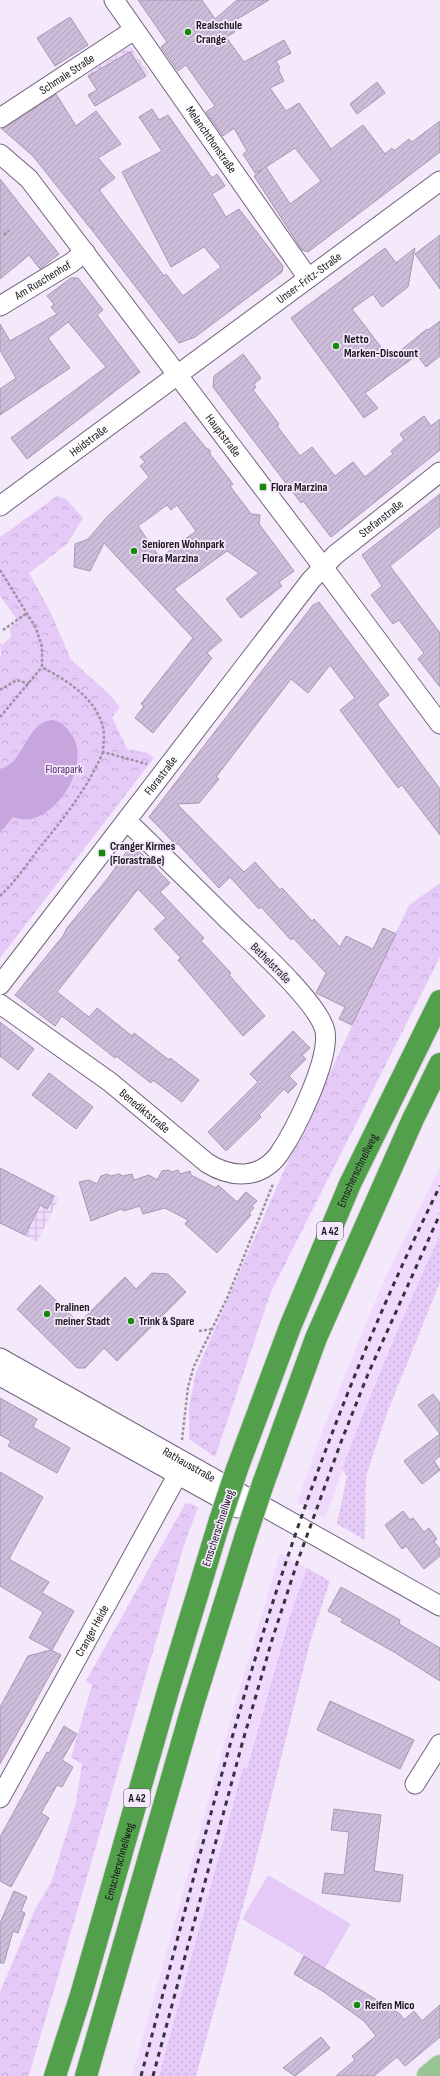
<svg xmlns="http://www.w3.org/2000/svg" width="440" height="2076" font-family="'Sofia Sans Condensed',sans-serif">
<defs>
<pattern id="industrial-grid" width="8" height="8" patternUnits="userSpaceOnUse"><rect width="8" height="8" fill="#efdafe"/><path d="M0 4h8M4 0v8" fill="none" stroke="#ccbad9"/></pattern>
<pattern id="grass-dots" width="8" height="8" patternUnits="userSpaceOnUse"><rect width="8" height="8" fill="#e5caf8"/><path d="M2 2h.1M6 6h.1" fill="none" stroke="#c4add4" stroke-width="1.8" stroke-linecap="round"/></pattern>
<pattern id="forest-crowns" width="20" height="18" patternUnits="userSpaceOnUse"><rect width="20" height="18" fill="#e5caf8"/><path d="M2 6a3 3 0 1 1 6 0M12 15a3 3 0 1 1 6 0" fill="none" stroke="#c4add4"/></pattern>
<pattern id="building-hatch" width="6" height="6" patternUnits="userSpaceOnUse"><rect width="6" height="6" fill="#cebdda"/><path d="M-1 1l2-2M0 6l6-6M5 7l2-2" fill="none" stroke="#b0a2bb"/></pattern>
</defs>
<rect width="100%" height="100%" fill="#f4e9fb"/>
<path fill="#efdafe" d="M440 1166V1235L407 1307 375 1383 325 1518 297 1503 324 1426 382 1285Z
M280 1553 307 1568 290 1616 246 1769 243 1768 159 2076H132L232 1715Z"/>
<path fill="url(#industrial-grid)" d="M130 46 149 73 103 101 87 74Z
M0 1168 59 1198 37 1242 0 1223Z"/>
<path fill="url(#grass-dots)" d="M440 1235V1282L387 1413 366 1476 365 1540 337 1524 347 1476 342 1469C372 1390 404 1312 440 1235Z
M307 1568 330 1581 311 1639 254 1866 196 2076H159L243 1768H247L290 1616Z"/>
<path fill="url(#forest-crowns)" d="M57 496 66 499 83 518 67 544 29 573 51 613 71 660 108 693 120 707 112 717 127 749 148 753 154 758 0 958V658L1 656 0 642 2 645 11 637 10 628 18 621 0 596V537Z
M440 883V957L271 1292 215 1457 189 1439V1406L196 1372 285 1168 409 905Z
M190 1503 198 1508 184 1545 30 2072 28 2076H0V1992L35 1909 51 1883 76 1803 82 1764 71 1757 92 1685 86 1681 185 1504Z"/>
<path fill="#e5caf8" d="M268 1875 351 1924 325 1968 242 1919Z"/>
<path fill="#c7a5dd" d="M52 720C59 721 65 725 69 731 93 759 62 812 31 819 25 820 19 819 13 817L0 833V769C25 763 26 722 52 720Z"/>
<path fill="url(#building-hatch)" stroke="#a797b2" fill-rule="evenodd" d="M138 0H202L215 19 237 0H269L229 24 235 32 226 37 244 62 284 40 291 53 276 61 280 68 278 69 284 81 270 88 286 111 299 103 331 149 363 125 385 154 392 148 394 151 409 139 412 142 440 121V152L308 252 302 250 254 176 263 169 255 173 243 154 247 151 234 128 223 136 206 112 215 106 186 65 178 71 161 47 167 42ZM295 148 321 181 290 204 266 167Z
M70 17 88 45 55 66 37 38Z
M130 52 146 76 95 106 88 95 97 90 88 76Z
M377 82 385 93 357 114 350 104Z
M56 94 76 126 96 111 121 144 98 158 115 178 99 190 164 276 166 274 183 296 221 267 204 247 171 267 122 172 162 151 139 117 152 109 159 120 168 115 212 178 217 174 225 186 212 194 226 217 239 209 283 266 282 272 195 337 179 343 92 230 93 227 91 229 33 156 2 129Z
M0 179 59 254 40 269 29 255 0 279Z
M440 235V289L415 254Z
M385 248 396 263 415 248 408 287 382 307 373 294 352 309 390 359 427 329 428 330 440 321V356L426 367 417 355 365 393 378 408 364 418 291 318Z
M71 278H78L103 310 97 315 140 372 27 459 11 438 106 367 68 322 48 338 70 368 0 415V389L16 378 0 350V324L10 341 57 314 51 307 54 304 47 296Z
M243 354 261 378 254 384 256 387 253 390 279 424 277 426 300 456 312 447 335 476 353 462 365 477 393 454 391 451 404 440 400 434 424 416 431 426 440 419V450L331 537 303 501 301 503 213 387 214 376Z
M185 422 206 448 210 450V454L233 484 230 486 251 514 260 515 259 524 294 571 279 582 282 586 241 618 226 599 259 573 227 551 174 589 222 640 207 653 212 658 153 733 135 718 144 706 141 704 193 638 104 543 90 571 74 567 75 544 88 539 107 517 149 477 140 466 145 462 140 457ZM167 505 171 510 177 505 196 531 161 557 159 554 158 555 138 526Z
M440 494V526L390 566 440 633V687L418 659 424 653 399 620 393 624 371 595 382 586 362 555Z
M319 602 389 695 377 704 440 789V835L402 785 398 788 340 710 355 698 330 665 308 693 291 679 216 777 219 779 199 803 177 804 244 872 255 862 280 890 282 888 312 921 314 919 340 947 346 936 373 949 383 928 396 934 352 1025 339 1019 345 1007 316 993 326 973 293 938 291 940 261 907 259 909 230 877 219 888 178 844 176 845 149 817 313 605Z
M132 844 170 883 160 892 204 938 201 941 231 973 229 975 265 1016 243 1036 178 960 181 958 154 929 166 918 138 889 57 992 89 1017 97 1008 132 1036 134 1033 169 1060 170 1058 199 1080 182 1102 153 1080 151 1083 116 1056 115 1058 62 1016 55 1026 15 995 63 936 67 928 108 878Z
M0 1022 34 1049 18 1070 0 1056Z
M293 1031 310 1048 302 1055 306 1059 289 1076 297 1084 288 1093 284 1089 259 1115 261 1117 226 1151 208 1132 258 1082 250 1074Z
M49 1073 93 1107 76 1129 32 1095Z
M0 1168 54 1196 47 1209 40 1205 25 1235 0 1223Z
M168 1170 172 1172 178 1170 180 1174 190 1171 191 1175 216 1188 218 1185 237 1202 246 1192 257 1201 252 1206 254 1208 249 1213 251 1215 217 1253 185 1224 188 1220 165 1208 143 1214 140 1206 124 1211 121 1209 91 1221 79 1182 89 1180 97 1184 101 1176 107 1174 111 1176 119 1174 123 1176 132 1174 134 1180 149 1175 157 1180 162 1171Z
M152 1273 168 1274 186 1292 117 1361 104 1348 85 1368H77L17 1309 40 1285 79 1323 125 1277 136 1289Z
M433 1394 440 1403V1434L418 1405Z
M0 1398 37 1419 33 1427 70 1448 57 1473 8 1446 11 1441 0 1435Z
M440 1434V1456L434 1461 440 1470 422 1484 404 1461Z
M0 1472 43 1497 9 1559 49 1582 42 1593 74 1611 52 1650 29 1638 43 1612 0 1586Z
M403 1511 410 1520 413 1518 424 1532 429 1528 437 1539 434 1542 440 1549V1556L424 1569 406 1546 402 1549 385 1525Z
M341 1587 400 1620 399 1624 440 1648V1681L394 1652 341 1622 343 1619 328 1611Z
M51 1650 61 1655 0 1764V1707L28 1656Z
M330 1701 414 1740 400 1769 317 1730Z
M64 1726 77 1734 62 1760 73 1767 62 1787 57 1785 41 1813 49 1818 11 1887 0 1881V1837L47 1752 49 1753Z
M334 1809 381 1815 374 1871 403 1875 400 1902 322 1893 325 1873 344 1875 349 1832 331 1830Z
M14 1891 27 1897 21 1911 25 1913 18 1933 13 1931 4 1963H0V1923Z
M304 1956 400 2014 404 2020 414 2011 422 2021 440 2005V2037L405 2066 397 2057 374 2076H336L355 2060 352 2056 376 2036 364 2021 324 1992 294 1974Z
M321 2037 330 2048 295 2076 283 2068Z"/>
<g fill="none" stroke-linecap="round" stroke-linejoin="round">
<g stroke="#72637c" stroke-width="21">
<g id="minor">
<path id="s1" d="M114 0 308 278"/>
<path id="s2" d="M0 118 134 30"/>
<path id="s3" d="M0 154 29 179 323 567 440 724"/>
<path id="s4" d="M0 306 71 263 85 252"/>
<path id="s5" d="M0 506 440 181"/>
<path id="s6" d="M0 985 311 580 335 555 440 472"/>
<path id="s7" d="M0 1004 110 1082 207 1163C231 1178 260 1180 279 1154 296 1129 330 1060 325 1031 319 1003 253 944 230 922 196 888 161 854 127 821"/>
<path id="s8" d="M0 1358 440 1606"/>
<path d="M0 1376 238 1508"/>
<path d="M415 1784 440 1744"/>
<path id="s9" d="M0 1798 183 1465"/>
</g>
</g>
<g stroke="#d6d5d7" stroke-width="24">
<path id="major" d="M428 2076 440 2066"/>
</g>
<g stroke="#d6d5d7" stroke-width="24">
<g id="highway">
<path id="s10" d="M237 1469 290 1327 350 1184 440 1001"/>
<path d="M263 1484 316 1338 413 1119 440 1064"/>
<path id="s11" d="M55 2076 81 1995 168 1691 220 1520"/>
<path d="M86 2076 192 1708 246 1535"/>
</g>
</g>
<path stroke="#9c93a2" stroke-width="2.5" stroke-dasharray="3 2" stroke-linecap="butt" d="M4 235 9 230
M0 570 36 628 42 647V667C67 681 95 697 103 727 105 735 103 745 103 752L147 764
M3 630 27 613
M0 690 17 680 29 684
M0 717 42 667
M0 896C14 883 26 866 37 851 62 820 87 790 103 752
M199 1331 212 1329
M182 1440 188 1387 194 1366 228 1296 273 1184"/>
<use href="#minor" stroke="#fff" stroke-width="19"/>
<use href="#major" stroke="#97c693" stroke-width="22"/>
<use href="#highway" stroke="#52a04b" stroke-width="22"/>
<path stroke="#38323d" stroke-width="3" stroke-dasharray="5 5" stroke-linecap="butt" d="M141 2076C180 1932 216 1786 260 1643 308 1487 367 1333 440 1186
M153 2076 242 1744 272 1640 297 1563 341 1442 368 1374 440 1214"/>
<g stroke="#d6d5d7" stroke-width="24" stroke-linecap="butt">
<path id="highway-bridge" d="M220 1520 237 1469
M246 1535 263 1484"/>
</g>
<use href="#highway-bridge" stroke="#52a04b" stroke-width="22"/>
</g>
<g fill="#17890a" stroke="#f4e9fb" stroke-width="1.5">
<circle cx="188" cy="32" r="4"/>
<circle cx="336" cy="346" r="4"/>
<rect x="259" y="483" width="8" height="8" rx="2"/>
<circle cx="134" cy="551" r="4"/>
<rect x="98" y="849" width="8" height="8" rx="2"/>
<circle cx="47" cy="1314" r="4"/>
<circle cx="131" cy="1321" r="4"/>
<circle cx="357" cy="2005" r="4"/>
</g>
<g text-anchor="middle" stroke-width="3.5" stroke-linejoin="round" paint-order="stroke">
<g fill="#f4e9fb" stroke="#5c5561" stroke-width="1">
<rect x="317" y="1222" width="26" height="18" rx="3"/>
<rect x="124" y="1789" width="26" height="18" rx="3"/>
</g>
<g font-size="11" font-weight="bold" fill="#1b151f">
<text x="330" y="1235">A 42</text>
<text x="137" y="1802">A 42</text>
</g>
<g font-size="12" font-weight="bold" fill="#1b151f" stroke="#f4e9fb" text-anchor="start">
<text x="196" y="29">Realschule<tspan x="196" dy="14">Crange</tspan></text>
<text x="344" y="343">Netto<tspan x="344" dy="14">Marken-Discount</tspan></text>
<text x="271" y="491">Flora Marzina</text>
<text x="142" y="548">Senioren Wohnpark<tspan x="142" dy="14">Flora Marzina</tspan></text>
<text x="110" y="850">Cranger Kirmes<tspan x="110" dy="14">(Florastraße)</tspan></text>
<text x="55" y="1311">Pralinen<tspan x="55" dy="14">meiner Stadt</tspan></text>
<text x="139" y="1325">Trink &amp; Spare</text>
<text x="365" y="2009">Reifen Mico</text>
</g>
<g font-size="12" fill="#1b151f" stroke="#f4e9fb">
<text dy="4" stroke="none"><textPath href="#s2" startOffset="80">Schmale Straße</textPath></text>
<text dy="4" stroke="none"><textPath href="#s1" startOffset="170">Melanchthonstraße</textPath></text>
<text dy="4" stroke="none"><textPath href="#s5" startOffset="384">Unser-Fritz-Straße</textPath></text>
<text dy="4" stroke="none"><textPath href="#s4" startOffset="50">Am Ruschenhof</textPath></text>
<text dy="4" stroke="none"><textPath href="#s3" startOffset="360">Hauptstraße</textPath></text>
<text dy="4" stroke="none"><textPath href="#s5" startOffset="110">Heidstraße</textPath></text>
<text dy="4" stroke="none"><textPath href="#s6" startOffset="604">Stefanstraße</textPath></text>
<text dy="4" stroke="none"><textPath href="#s6" startOffset="264">Florastraße</textPath></text>
<text transform="translate(271 963) rotate(45)" y="4">Bethelstraße</text>
<text dy="4" stroke="none"><textPath href="#s7" startOffset="180">Benediktstraße</textPath></text>
<text dy="4" stroke="none"><textPath href="#s10" startOffset="322">Emscherschnellweg</textPath></text>
<text dy="4" stroke="none"><textPath href="#s8" startOffset="217">Rathausstraße</textPath></text>
<text transform="translate(218 1528) rotate(-72)" y="4">Emscherschnellweg</text>
<text dy="4" stroke="none"><textPath href="#s9" startOffset="191">Cranger Heide</textPath></text>
<text dy="4" stroke="none"><textPath href="#s11" startOffset="224">Emscherschnellweg</textPath></text>
</g>
<g font-size="12" fill="#562b6e" stroke="#f4e9fb">
<text x="64" y="773">Florapark</text>
</g>
</g>
</svg>
